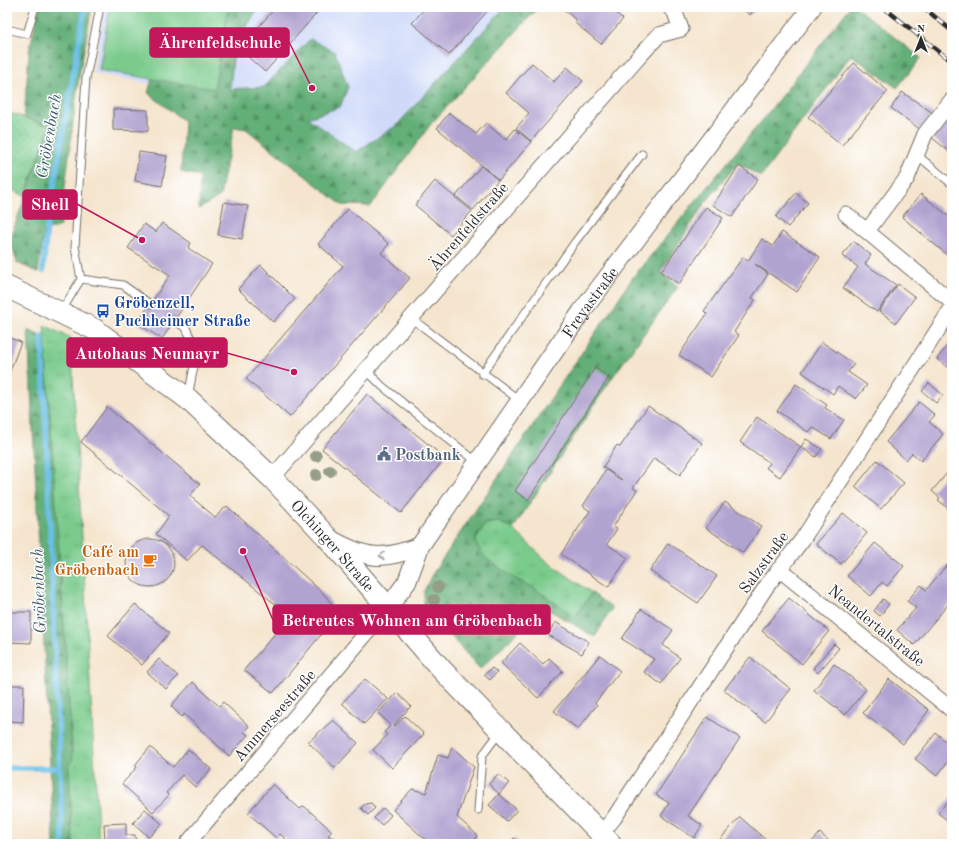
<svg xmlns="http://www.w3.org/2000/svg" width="959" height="851" font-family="'Old Standard TT',serif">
<defs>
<pattern id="grass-dots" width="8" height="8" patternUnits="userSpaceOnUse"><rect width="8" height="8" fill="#7acb8c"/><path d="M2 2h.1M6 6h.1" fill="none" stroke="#6aae79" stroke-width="1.8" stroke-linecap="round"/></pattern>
<pattern id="forest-firs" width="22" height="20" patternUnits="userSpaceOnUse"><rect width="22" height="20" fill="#63af78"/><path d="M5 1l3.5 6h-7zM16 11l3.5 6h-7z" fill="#528f63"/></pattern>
<pattern id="park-tufts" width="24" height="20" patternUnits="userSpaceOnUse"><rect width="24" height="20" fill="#7acb8c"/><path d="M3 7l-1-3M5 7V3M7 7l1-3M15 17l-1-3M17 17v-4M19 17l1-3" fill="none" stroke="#6aae79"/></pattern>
</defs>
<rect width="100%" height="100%" fill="#fff"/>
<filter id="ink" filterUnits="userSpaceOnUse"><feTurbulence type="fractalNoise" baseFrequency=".025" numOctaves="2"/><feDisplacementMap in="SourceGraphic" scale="8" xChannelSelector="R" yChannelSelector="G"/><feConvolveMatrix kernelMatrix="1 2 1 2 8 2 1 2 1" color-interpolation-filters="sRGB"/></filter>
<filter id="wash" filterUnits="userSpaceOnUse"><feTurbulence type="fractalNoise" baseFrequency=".012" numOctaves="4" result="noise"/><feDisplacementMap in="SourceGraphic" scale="16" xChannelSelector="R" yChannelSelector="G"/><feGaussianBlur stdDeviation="0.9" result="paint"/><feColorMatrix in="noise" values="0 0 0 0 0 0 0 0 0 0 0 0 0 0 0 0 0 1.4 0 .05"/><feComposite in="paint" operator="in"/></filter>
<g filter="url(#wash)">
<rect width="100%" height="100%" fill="#f5e5ce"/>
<path fill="#cfdaf9" d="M105 7H524L362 190 249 102 93 73Z"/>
<path fill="url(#grass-dots)" stroke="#527b5c" d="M7 112 50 126 25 196 7 188Z"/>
<path fill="url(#forest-firs)" stroke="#476d52" d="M39 7H92L79 77 60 226 44 232 38 272 17 263 10 239 50 126 24 118 29 52Z
M223 7H256V11L234 50 230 89 264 87 310 39 335 52 348 87 340 107 308 118 356 152 397 125 505 7 538 8 431 124 371 206 342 205 246 129 234 127 220 196 199 209 200 176 181 172 184 121 148 93 156 66Z
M850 7H856L921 58 897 88 851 55 761 177 738 163 705 203 660 272 678 287 612 378 513 529 499 522 485 524 475 541C493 569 508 573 534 588 549 597 562 607 576 616L592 593 612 608 595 637 544 607 480 669 424 606V591L433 573 633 277 764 118Z
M28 330 45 338 73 761 69 767 73 844H54Z"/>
<path fill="url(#park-tufts)" stroke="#527b5c" d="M44 325 71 338 99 844H73L69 767 73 761Z
M499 522 513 529 548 562 592 593 575 616 534 588 514 578 486 558 475 542 485 524Z"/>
<path fill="#7acb8c" stroke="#527b5c" d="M110 7H228L214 89 99 70Z"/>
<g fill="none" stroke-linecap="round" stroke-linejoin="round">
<path stroke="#6bbfe7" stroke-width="5.5" d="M43 271 47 226 85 7
M42 337 63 844
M7 768H59"/>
</g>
<g id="blocks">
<path fill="#b1a3d0" d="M276 7H322L265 72 239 49Z
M426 7H491L449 55 412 23Z
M561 7H609L623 19 601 44 575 23 577 21Z
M740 7H756L750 15Z
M532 63 554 82 567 67 583 81 531 141 516 128 529 113 506 93Z
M854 63 888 91 842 145 808 117Z
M902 92 933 113 921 130 891 108Z
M113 109 148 110V131L113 130Z
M952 111V154L930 136Z
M449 113 476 134 486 123 506 140 515 129 531 142 499 180 437 128Z
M139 152 167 156 162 186 135 181Z
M481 166 498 180 473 210 456 196Z
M739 166 758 179 732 217 713 205Z
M435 181 472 211 451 235 415 205Z
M796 193 808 203 788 227 776 217Z
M921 194 952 219V259L902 217Z
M224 202 248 206 242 239 218 235Z
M706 207 723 218 679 284 661 272Z
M348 209 389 244 381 253 410 278 290 417 246 379 343 266 318 244Z
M162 223 191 243 188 248 212 264 162 339 137 323 170 275 128 248 144 224 156 232Z
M782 232 820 257 797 292 755 264 768 274 752 298 755 300 734 332 739 335 711 377 679 355 707 314 704 311 743 257 748 261 762 239 773 246Z
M853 241 871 255 865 264 896 285 877 312 843 288 858 267 842 256Z
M261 265 295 299 273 322 238 289Z
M898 284 915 297 896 323 879 311Z
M7 337 21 342 7 379Z
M952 340V371L937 359Z
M822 342 854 364 848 372 867 385 856 399 838 386 833 394 802 372Z
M595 368 609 377 528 500 515 491Z
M929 383 943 395 936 403 922 391Z
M796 384 827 405 825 408 844 420 831 439 812 427 808 432 777 411Z
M367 394 445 458 401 513 322 449Z
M919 402 935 415 929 422 943 434 921 461 912 453 906 460 886 442Z
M648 406 702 443 680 475 654 458 633 488 637 490 613 527 617 529 607 544 628 558 608 587 561 554 590 511 583 506 606 470 622 480 603 467 617 445 620 447Z
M107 407 200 484 190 496 215 517 227 506 323 593 331 603 332 614 329 625 273 693 244 670 290 616 202 545 187 561 156 534 169 516 81 442Z
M757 417 801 447 806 439 822 449 816 457 801 447 780 477 766 468 770 463 740 442Z
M877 460 904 483 881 509 855 487Z
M952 467V511L938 500 940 498 932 491Z
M725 502 761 526 743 553 706 528Z
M843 513 867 533 841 564 816 544Z
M126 563a24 24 0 1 1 48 0a24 24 0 1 1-48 0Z
M668 543 717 576 698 603 650 571Z
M875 543 904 566 887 586 882 582 871 596 847 576Z
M947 565 952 570V600L914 645 897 630 916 608 907 601 921 585 926 590Z
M789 598 829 631 802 664 762 631Z
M883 599 889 604 880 616 874 611Z
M135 604 169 633 142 665 108 636Z
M641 609 673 630 663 645 680 658 661 684 644 672 654 659 622 639Z
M7 612H31V643L7 642Z
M555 622 589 642 582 654 548 635Z
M520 643 543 664 549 658 563 671 538 698 501 663Z
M834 644 839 648 818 673 813 668Z
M600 655 620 671 595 703 597 705 578 729 554 711Z
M750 657 791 689 765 722 724 690Z
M159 659 178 676 166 689 147 672Z
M834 664 866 689 845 715 814 690Z
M492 668 497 672 490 680 484 675Z
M365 679 388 699 364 724 342 703Z
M889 679 929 710 903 744 863 713Z
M193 682 219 706 223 702 249 726 244 732 248 735 229 756 184 714 182 717 171 706Z
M7 685H24L23 722 7 721Z
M397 693 411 706 394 725 395 726 405 716 424 734 392 768 373 750 387 735 384 732 391 725 378 713Z
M707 717 740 738 688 816 702 825 694 838 661 816 669 803 656 795Z
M333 720 358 743 335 768 308 742Z
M936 733 952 746V756L937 776 915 759Z
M150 747 173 767 188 749 211 769 195 787 182 775 166 793 169 795 153 812 122 784 137 767 135 765Z
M452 747 474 767 457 817 477 835 474 844H430L393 810 412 789 426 793 438 755 448 758Z
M498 774 509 783 499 794 517 810 507 821 489 805 499 794 489 784Z
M273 784 300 809 304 806 332 831 328 835 339 844H291L280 834 276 838 248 813Z
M952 796V824L938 813Z
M371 803 375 808 368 815 361 808 365 804Z
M383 808 391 815 382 825 374 818Z
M145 809 162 824 149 837 133 823Z
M740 817 768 842 766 844H716Z
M126 823V835H135L136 844H105L104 824Z
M820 833 832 844H810Z
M514 838 521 844H509Z"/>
</g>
</g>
<g filter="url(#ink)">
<use href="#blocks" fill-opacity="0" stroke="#726c64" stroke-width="1"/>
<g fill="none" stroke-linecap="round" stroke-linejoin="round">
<g stroke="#726c64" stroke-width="9">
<path id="service" d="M7 29 27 34 35 7
M917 155 952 184
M81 279 75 247 86 78 100 7
M81 279 123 285 150 304
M61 312 81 279
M411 318 519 400
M174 320 186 328 197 351 188 397
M366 370 382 386 477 462
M482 374 575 242 642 154
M478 810 482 756 500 732"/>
</g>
<g stroke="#726c64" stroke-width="17">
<path id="minor" d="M846 214 952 302
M867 231 907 178 925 134 951 101
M272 478 636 60 659 35 681 29 674 10 669 7
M779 569 952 710
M601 834 614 818 766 587 802 540 952 308
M187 844 387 609"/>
</g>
<g stroke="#726c64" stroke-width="20">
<g id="tertiary">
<path d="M332 540C366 559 383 561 420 546"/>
<path id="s1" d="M387 609 407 582 420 546 582 311 812 7"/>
</g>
</g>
<g stroke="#726c64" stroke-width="23">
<g id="secondary">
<path id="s2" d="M7 287 94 329 188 399 272 478 327 537 442 670 611 844"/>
</g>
</g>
<use href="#service" stroke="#fff" stroke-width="7"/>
<use href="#minor" stroke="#fff" stroke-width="15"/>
<use href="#tertiary" stroke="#fff" stroke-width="18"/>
<use href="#secondary" stroke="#fff" stroke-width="21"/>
<g stroke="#2b2b2b" stroke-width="4.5">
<path id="rail" d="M883 7 952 62
M923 7 952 31"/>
</g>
<use href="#rail" stroke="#fff" stroke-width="3" stroke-dasharray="9" stroke-linecap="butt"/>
</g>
<g fill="#959e87">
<circle cx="316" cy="456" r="6"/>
<circle cx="330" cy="471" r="6"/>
<circle cx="316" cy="475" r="6"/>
<circle cx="438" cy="587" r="6"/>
<circle cx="434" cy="600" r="6"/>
<circle cx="443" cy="611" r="6"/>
</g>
<defs><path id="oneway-chevron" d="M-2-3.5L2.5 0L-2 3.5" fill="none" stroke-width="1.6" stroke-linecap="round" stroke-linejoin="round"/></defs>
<use stroke="#a0a0a0" href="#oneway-chevron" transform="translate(382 556) rotate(-178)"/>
</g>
<defs>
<g id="bus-bare" transform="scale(1.08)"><path d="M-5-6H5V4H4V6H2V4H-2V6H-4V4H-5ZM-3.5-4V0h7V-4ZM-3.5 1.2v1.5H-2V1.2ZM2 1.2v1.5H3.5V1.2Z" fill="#1a4fb4" stroke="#fff" stroke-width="2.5" paint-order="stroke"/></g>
<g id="civic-bare" transform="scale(1.08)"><path d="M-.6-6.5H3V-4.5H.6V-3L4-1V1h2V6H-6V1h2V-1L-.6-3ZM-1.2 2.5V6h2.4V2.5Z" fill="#5c6f8a" stroke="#fff" stroke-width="2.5" paint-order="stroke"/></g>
<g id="cafe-bare" transform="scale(1.08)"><path d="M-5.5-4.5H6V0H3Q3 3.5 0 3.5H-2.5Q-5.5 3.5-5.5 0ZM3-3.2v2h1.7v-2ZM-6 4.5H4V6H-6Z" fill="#e8710a" stroke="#fff" stroke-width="2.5" paint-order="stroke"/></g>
</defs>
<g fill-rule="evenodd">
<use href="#bus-bare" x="103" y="311"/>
<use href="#civic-bare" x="384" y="454"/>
<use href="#cafe-bare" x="150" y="560"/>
</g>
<g text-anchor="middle" stroke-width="3" stroke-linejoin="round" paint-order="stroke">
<g font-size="16" fill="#2b2b2b" stroke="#fff">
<text transform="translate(468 226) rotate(-49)" y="6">Ährenfeldstraße</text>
<text dy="6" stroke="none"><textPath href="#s1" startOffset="369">Freyastraße</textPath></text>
<text dy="6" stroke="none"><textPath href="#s2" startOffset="420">Olchinger Straße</textPath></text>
<text transform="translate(763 562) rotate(-54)" y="6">Salzstraße</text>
<text transform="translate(877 625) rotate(39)" y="6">Neandertalstraße</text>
<text transform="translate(274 715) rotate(-49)" y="6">Ammerseestraße</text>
</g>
<g font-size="16" font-weight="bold" fill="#164399" stroke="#fff" text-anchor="start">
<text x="114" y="308">Gröbenzell,<tspan x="114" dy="18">Puchheimer Straße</tspan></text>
</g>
<g font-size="16" font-weight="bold" fill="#4e5e75" stroke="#fff" text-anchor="start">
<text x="395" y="460">Postbank</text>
</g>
<g font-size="16" font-weight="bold" fill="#c56008" stroke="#fff" text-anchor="end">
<text x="139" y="557">Café am<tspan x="139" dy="18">Gröbenbach</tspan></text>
</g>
<g font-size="17" font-style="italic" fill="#415f6d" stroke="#fff">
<text transform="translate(48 136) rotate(-80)" y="6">Gröbenbach</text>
<text transform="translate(38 591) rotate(-92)" y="6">Gröbenbach</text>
</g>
</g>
<path fill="none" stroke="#c2185b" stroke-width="1.5" d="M312 88L289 42M142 240L77 204M294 372L227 353M243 551L273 620"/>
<g fill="#c2185b" stroke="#fff" stroke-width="1.5">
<circle cx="312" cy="88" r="4"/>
<circle cx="142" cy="240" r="4"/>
<circle cx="294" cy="372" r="4"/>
<circle cx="243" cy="551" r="4"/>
</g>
<g fill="#c2185b" stroke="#c2185b" stroke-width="1.5">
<rect x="150" y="28" width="139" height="29" rx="4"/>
<rect x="23" y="190" width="54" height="29" rx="4"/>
<rect x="67" y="338" width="160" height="29" rx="4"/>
<rect x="273" y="605" width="277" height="29" rx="4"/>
</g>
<g font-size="17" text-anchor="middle" font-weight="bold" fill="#fff">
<text x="220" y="48">Ährenfeldschule</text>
<text x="50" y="210">Shell</text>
<text x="147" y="359">Autohaus Neumayr</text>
<text x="412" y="626">Betreutes Wohnen am Gröbenbach</text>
</g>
<rect width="959" height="851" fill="none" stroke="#fff" stroke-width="24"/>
<g transform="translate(921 38)" stroke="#ffffff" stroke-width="3" paint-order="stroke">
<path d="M0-3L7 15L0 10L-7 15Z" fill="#2b2b2b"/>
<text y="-6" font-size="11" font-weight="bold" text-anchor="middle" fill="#2b2b2b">N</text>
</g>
</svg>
